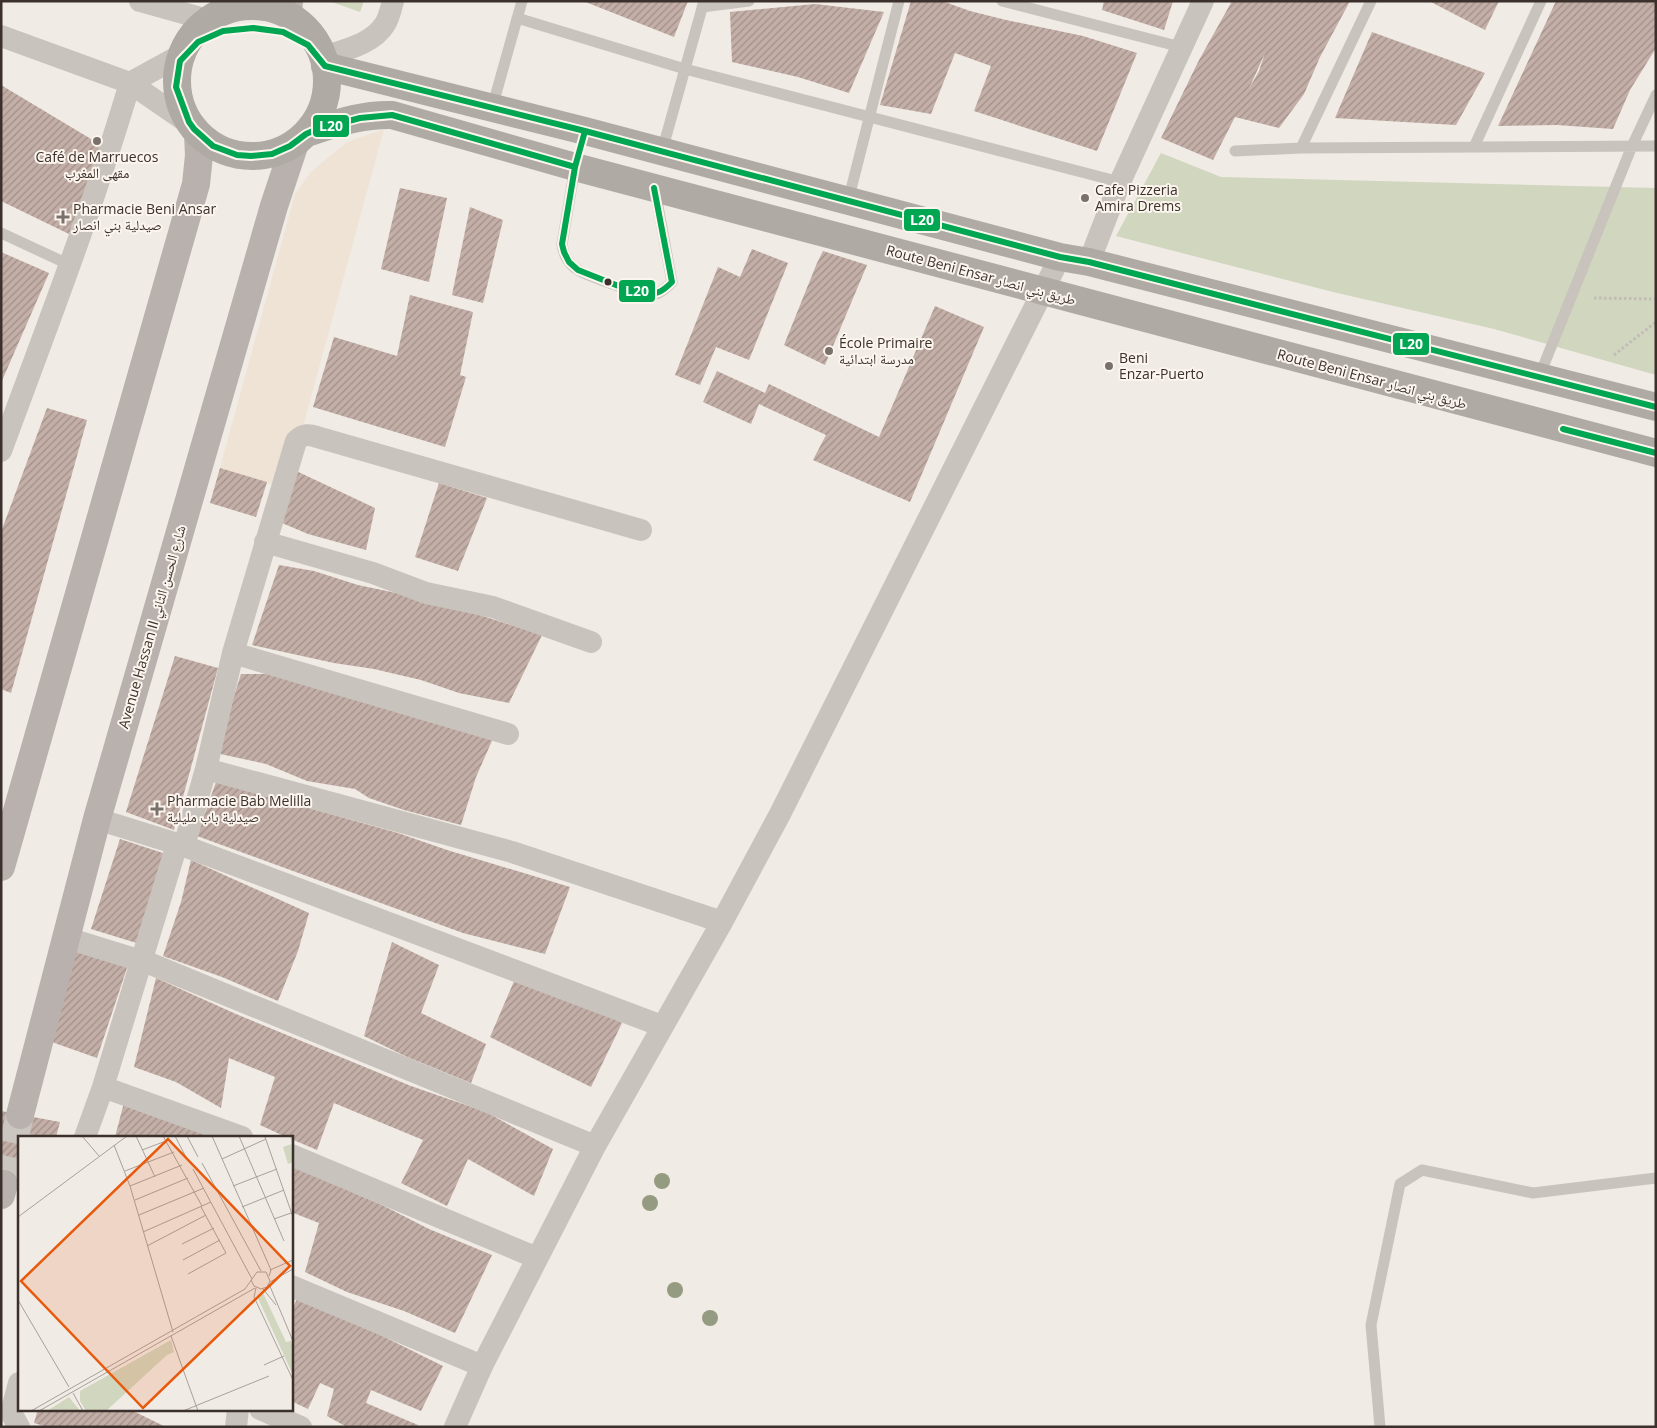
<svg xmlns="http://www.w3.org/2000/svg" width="1657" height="1428" font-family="'Open Sans','Noto Naskh Arabic',sans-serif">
<defs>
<pattern id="building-hatch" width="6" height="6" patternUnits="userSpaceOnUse" patternTransform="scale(1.25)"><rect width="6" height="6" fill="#c3afa7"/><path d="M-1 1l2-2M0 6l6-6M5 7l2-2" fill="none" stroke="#a08f88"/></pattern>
</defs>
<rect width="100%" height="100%" fill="#f0ebe5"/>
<path fill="#d1d6bf" d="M329 1H364L360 12Z
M1161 153 1221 177 1656 188V375L1494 329 1333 292 1116 236Z"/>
<path fill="#eee3d5" d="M384 129 286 489 220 468 295 194 311 172 347 142Z"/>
<path fill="url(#building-hatch)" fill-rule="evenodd" d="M583 1H688L674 37Z
M911 1H942L970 11 1006 20 1083 36 1137 53 1097 151 974 111 991 66 955 53 931 114 880 105Z
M1104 1H1173L1164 30 1102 10Z
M1232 1H1350L1320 57 1304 94 1279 128 1235 117 1213 160 1161 138 1198 62ZM1265 53 1259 71 1249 89Z
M1429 1H1499L1485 30Z
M1556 1H1656V48L1630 90 1613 129 1557 125 1498 126Z
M815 4 884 12 849 93 798 77 732 62 730 12Z
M1372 32 1485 73 1456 125 1335 118Z
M1 85 101 145 69 234 1 201Z
M400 188 447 198 429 282 381 269Z
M470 207 503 220 483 303 452 295Z
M752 249 788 263 749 360 716 347 700 385 675 375 718 267 740 277Z
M823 251 867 265 825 365 784 345 817 263Z
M1 252 49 273 1 383Z
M410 295 473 312 460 375 466 377 445 447 313 407 334 337 397 356Z
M935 306 984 327 910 502 813 460 826 435 759 404 751 424 703 402 717 371 765 393 769 384 879 437Z
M47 408 87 420 11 693 1 689V532Z
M220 468 267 482 256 517 210 503Z
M292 469 375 508 366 550 308 534 275 520Z
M439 483 487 498 458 571 415 557Z
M279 565 314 571 358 585 401 594 486 617 542 635 509 703 459 693 421 680 374 669 334 663 252 645Z
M175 656 218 668 174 830 126 812Z
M241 674H291L495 734 476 777 461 825 404 810 369 798 355 789 307 781 266 764 216 753Z
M216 782 398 833 447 850 570 887 545 954 463 933 197 836Z
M120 839 172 856 143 945 91 929Z
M191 860 309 913 298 951 278 1001 222 977 163 956 181 902Z
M392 942 439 965 421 1013 486 1044 471 1083 405 1056 364 1036Z
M78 945 129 962 97 1058 46 1040Z
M156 978 236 1014 411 1086 486 1112 553 1149 534 1196 468 1159 447 1206 401 1183 423 1140 334 1103 317 1150 291 1139V1137H286L260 1125 275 1077 229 1058 221 1108 176 1082 134 1067Z
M515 979 566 994 622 1023 591 1087 490 1037Z
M125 1099 219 1137H115Z
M1 1111 60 1122 56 1137H19V1189L1 1183Z
M295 1167 384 1206 429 1229 492 1255 455 1333 404 1311 347 1292 305 1272 319 1223 291 1212V1177Z
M297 1299 348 1319 443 1366 421 1411 371 1390 366 1403 418 1425V1427H347L327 1416 334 1389 320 1383 308 1409 291 1401V1312Z
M38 1409H129L166 1427H47L34 1423Z"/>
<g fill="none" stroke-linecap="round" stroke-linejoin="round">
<path stroke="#ccc6c0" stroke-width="28" stroke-dasharray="28 14" stroke-linecap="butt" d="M4 1184 20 1115"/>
<path stroke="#c2bbb6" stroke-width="3" stroke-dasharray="2.5 2.5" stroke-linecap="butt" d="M1594 298 1656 299
M1614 355 1656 322"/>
<path stroke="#c9c3be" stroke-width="11" d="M1002 1 1181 47
M702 7 749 1
M517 18 685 69 1120 182
M492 108 522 1
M1474 147 1541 1
M1301 148 1371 1
M662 151 704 1
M1235 151 1301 148 1656 146
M575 167 562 244C563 254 569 265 578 270 588 276 643 296 653 295 661 293 666 288 672 282L655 190
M848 201 899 1
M1 233 70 265
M1539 377 1632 146 1656 95
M1380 1427 1371 1325 1400 1184 1422 1170 1533 1193 1656 1178"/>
<path stroke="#c9c3be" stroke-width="22" d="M140 1 208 20
M1 36 130 83 191 125
M323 57C344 50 373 44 385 24 389 18 391 9 393 1
M1089 262 1120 182 1203 1
M1 451C46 329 93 208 130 83L181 55
M265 542 373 573 426 593 493 607 591 642
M233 653 508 734
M206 769 512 852 722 922
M97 819 184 846 662 1026
M184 846 206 769 233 653 296 441C303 434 308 434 317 437L641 530
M67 938 151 964 595 1146
M103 1087 242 1137
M85 1137 103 1087 177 844
M291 1155 537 1258
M291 1286 482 1366
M19 1383 11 1413 19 1427
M260 1409 301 1427
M236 1427 238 1409
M455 1427 482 1366 595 1146 722 922 780 814 1060 257"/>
<path stroke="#bab3ae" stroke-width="28" d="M221 12 226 1
M288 15 289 1"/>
<path stroke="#b8b1ad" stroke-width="28" d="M1 867 196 184 199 155 198 134
M20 1115 97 819 274 206 295 143
M1 1195 4 1184"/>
<path stroke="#afaaa4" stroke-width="28" d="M177 81a75 75 0 1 1 150 0a75 75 0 1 1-150 0Z
M325 66 585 131 1060 257 1089 262 1656 407
M306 133C335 124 361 114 392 115L575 167 1656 453"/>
<g stroke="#fbf5ee" stroke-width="10">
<path id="bus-1" d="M585 131 575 167 562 244 564 252 569 262 578 270 616 285 647 294C658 295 665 289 672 282L654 188
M575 167 392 115 360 118 315 130 306 134 290 146 272 154 251 156 237 155 213 146 194 129 189 122 176 87 180 61 198 42 223 31 253 28 283 32 308 45 325 66 585 131 1060 257 1089 262 1656 407
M1563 429 1656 453"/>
</g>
<use href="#bus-1" stroke="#00a651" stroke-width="6"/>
</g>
<g fill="#959b80">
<circle cx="662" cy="1181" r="8"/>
<circle cx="650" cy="1203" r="8"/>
<circle cx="675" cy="1290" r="8"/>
<circle cx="710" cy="1318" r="8"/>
</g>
<g fill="#7a716c" stroke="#fbf5ee" stroke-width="2">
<circle cx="97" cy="141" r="5"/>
<circle cx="1085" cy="198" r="5"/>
<path d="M60.5 209.5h5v5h5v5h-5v5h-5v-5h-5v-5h5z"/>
<circle cx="829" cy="351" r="5"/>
<circle cx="1109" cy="366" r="5"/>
<path d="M154.5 801.5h5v5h5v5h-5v5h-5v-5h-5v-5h5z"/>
</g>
<circle fill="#3b302b" stroke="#fbf5ee" stroke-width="2" cx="608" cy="282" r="4.5"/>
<g text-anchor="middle" stroke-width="4" stroke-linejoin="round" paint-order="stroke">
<g font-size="14" fill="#3b302b" stroke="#fbf5ee" text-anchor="start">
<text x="97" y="162" text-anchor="middle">Café de Marruecos<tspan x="97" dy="16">مقهى المغرب</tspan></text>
<text x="1095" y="195">Cafe Pizzeria<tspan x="1095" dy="16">Amira Drems</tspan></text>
<text x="73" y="214">Pharmacie Beni Ansar<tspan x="73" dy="16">صيدلية بني انصار</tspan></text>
<text x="839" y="348">École Primaire<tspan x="839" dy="16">مدرسة ابتدائية</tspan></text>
<text x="1119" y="363">Beni<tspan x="1119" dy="16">Enzar-Puerto</tspan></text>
<text x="167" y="806">Pharmacie Bab Melilla<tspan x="167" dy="16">صيدلية باب مليلية</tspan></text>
</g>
<g font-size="14" fill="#3b302b" stroke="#fbf5ee">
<text transform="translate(981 275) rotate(15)" y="5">Route Beni Ensar طريق بني انصار</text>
<text transform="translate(1372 379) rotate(15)" y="5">Route Beni Ensar طريق بني انصار</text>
<text transform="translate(152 627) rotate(-74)" y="5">Avenue Hassan II شارع الحسن الثاني</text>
</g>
</g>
<g transform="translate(18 1136)">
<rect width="275" height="275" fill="#f0ebe5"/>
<path d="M272 0H275V26L270 28 265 11 274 8ZM245 157 268 206 273 205 275 210V239L239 160ZM153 204 156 216 149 219 88 275H68L62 265V255ZM51 261 62 275H29Z" fill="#d1d6bf"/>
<path fill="none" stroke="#a8a09b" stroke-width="1" d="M64 0 81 20M118 0 137 41M145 0 184 70M157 0 170 25M169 0 180 21M194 0 253 134 251 140M221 0 266 105M250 0 247 1 275 81M96 9 112 50 155 196M124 14 148 5M204 23 248 3M184 27 243 135M175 33 234 143M107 35 156 16M112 50 164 29M215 50 259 33M117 64 170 42M224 71 266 54M121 79 186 52M0 81 109 0M256 83 273 77M125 96 193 66M164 108 196 92M129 110 188 79M165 124 202 104M252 134 275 124M170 138 208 117 183 71M252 146 275 133M251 148 275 205M238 152 236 161 275 244M245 153 258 169M0 164 51 251M153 200 180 275M246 229 266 220M55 257 65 275M13 275 227 153 239 136H248L252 145 249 151 243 153 236 150 233 144M21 275 237 152M165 275 251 240"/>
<path fill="#e8590c" fill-opacity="0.15" stroke="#e8590c" stroke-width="2.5" d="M150 3 272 130 125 272 3 145Z"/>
<rect width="275" height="275" fill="none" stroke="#3b302b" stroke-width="2.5"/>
</g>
<g stroke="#fbf5ee" stroke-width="2">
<rect x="312" y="114" width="38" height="24" rx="5" fill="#00a651"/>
<rect x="903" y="208" width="38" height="24" rx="5" fill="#00a651"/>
<rect x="618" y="279" width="38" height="24" rx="5" fill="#00a651"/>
<rect x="1392" y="332" width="38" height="24" rx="5" fill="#00a651"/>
</g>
<g font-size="14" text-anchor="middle" font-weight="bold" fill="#fff">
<text x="331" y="131">L20</text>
<text x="922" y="225">L20</text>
<text x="637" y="296">L20</text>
<text x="1411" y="349">L20</text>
</g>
<rect width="1657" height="1428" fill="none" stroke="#3b302b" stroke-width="5"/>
</svg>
